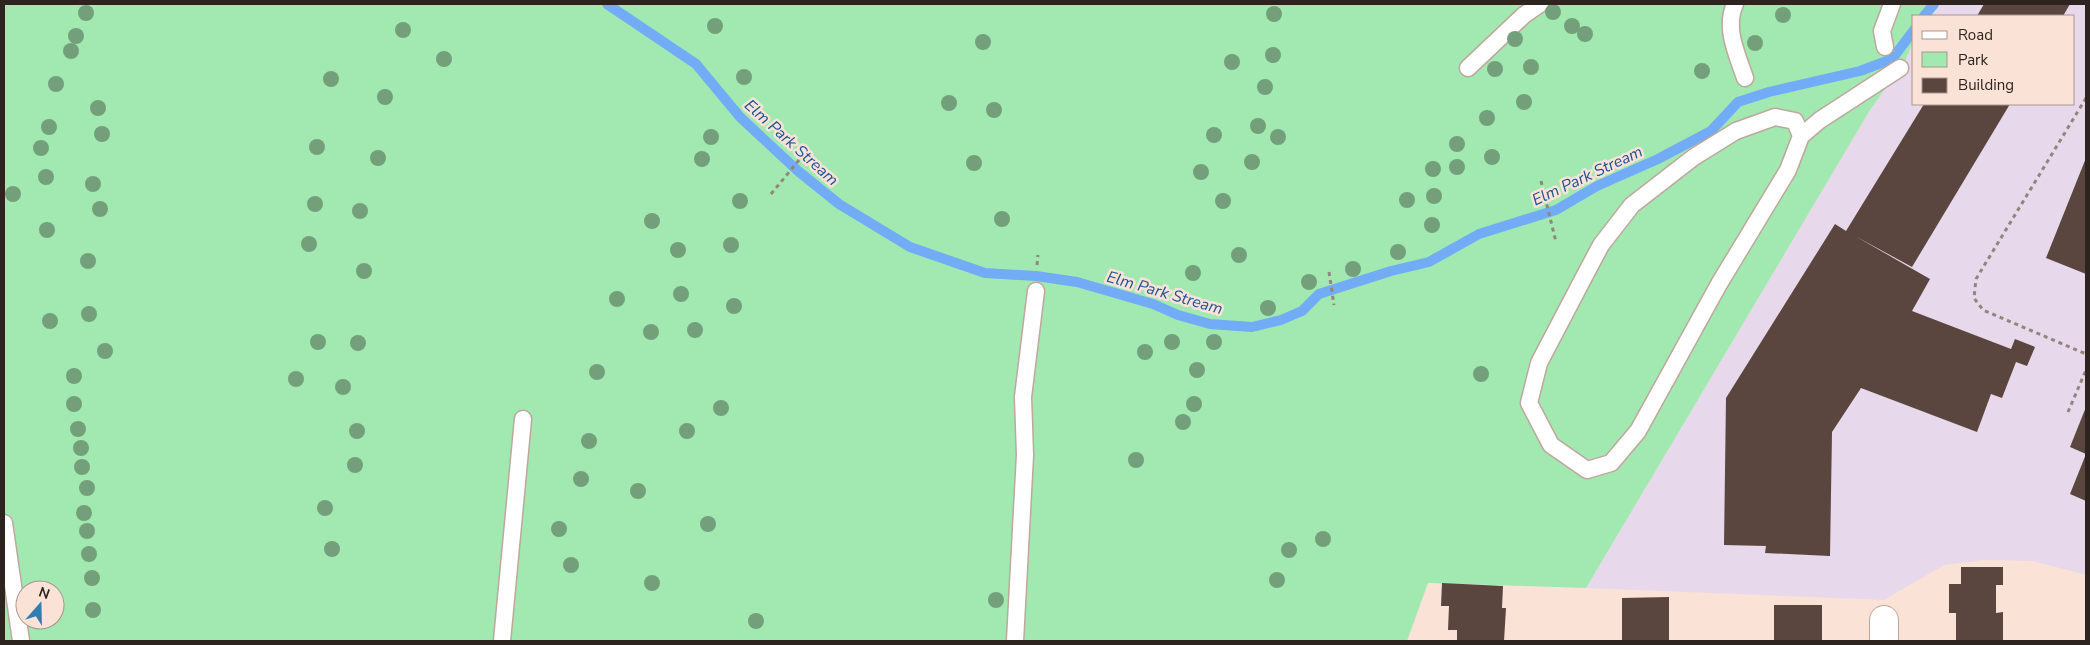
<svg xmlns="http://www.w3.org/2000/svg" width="2090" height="645" font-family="'Nunito Sans',sans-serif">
<rect width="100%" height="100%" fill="#fbe2d7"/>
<path fill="#e7d8eb" d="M1928 4H2086V575L2033 561 1985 560 1944 565 1884 600 1586 588 1870 110 1906 59 1914 39V104H2074V16H1923Z"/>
<path fill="#a1e9b0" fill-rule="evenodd" d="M4 4H1928L1923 16H1914V39L1906 59 1870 110 1586 588 1428 583 1407 641H4ZM25 590H55V620H25Z"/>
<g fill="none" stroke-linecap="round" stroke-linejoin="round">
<path stroke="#72acf7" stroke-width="10" d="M607 4 696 64 740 117 798 171 839 204 910 247 985 273 1036 276 1077 282 1153 304 1178 315 1210 324 1252 327 1281 320 1302 311 1319 294 1391 271 1429 262 1479 234 1556 210 1597 186 1658 159 1711 131 1738 102 1769 92 1860 71 1892 59 1914 30
M1924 16 1934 4"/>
</g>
<path fill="#5a453f" d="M1984 4H2070L2063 16H1977Z
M1924 104H2010L1912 267 1855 236 1930 279 1912 311 2011 349 2015 339 2035 347 2027 366 2016 362 2002 398 1991 394 1977 432 1861 388 1832 432 1830 556 1765 553 1766 546 1724 545 1726 398 1835 224 1846 231Z
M2086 158V274L2046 258Z
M2086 407V454L2070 447Z
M2086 454V501L2070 494Z
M1961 567H2003V585H1996V613L2003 612V641H1956V613H1949V584H1961Z
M1442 583 1503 586 1502 608H1506L1504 641H1457V630H1448L1449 606H1441Z
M1669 597V641H1622V598Z
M1774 605H1822V641H1774Z"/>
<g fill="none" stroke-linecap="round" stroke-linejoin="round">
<g stroke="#bfa79d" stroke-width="19">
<path id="lane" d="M1735 4C1724 28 1737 54 1745 78
M1885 47 1882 31 1892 4
M1468 68 1524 15 1540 4
M1775 117 1795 121 1801 136 1788 170 1719 284 1638 431 1611 463 1587 470 1551 445 1529 403 1539 363 1584 277 1601 245 1632 205 1694 157 1736 131Z
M1801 136 1820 120 1900 68
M4 523 21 641
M502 641 523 419
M1015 641 1025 455 1023 397 1036 291"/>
</g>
<g stroke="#bfa79d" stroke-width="30">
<path id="street" d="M1884 641V620"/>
</g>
<path stroke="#95847c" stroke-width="3" stroke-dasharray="4 4" stroke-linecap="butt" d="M2086 98 1976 279 1974 298 1983 310 2086 354
M1541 181 1556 242
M771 194 809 148
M1037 265 1038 255
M1329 272 1334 305
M2068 412 2086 370"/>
<use href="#lane" stroke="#fff" stroke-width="16"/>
<use href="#street" stroke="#fff" stroke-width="28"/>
</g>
<g fill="#73a07b">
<circle cx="1553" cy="12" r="8"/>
<circle cx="86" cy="13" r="8"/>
<circle cx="1274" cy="14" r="8"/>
<circle cx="1783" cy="15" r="8"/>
<circle cx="715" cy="26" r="8"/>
<circle cx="1572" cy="26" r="8"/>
<circle cx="403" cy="30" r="8"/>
<circle cx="1585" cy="34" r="8"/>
<circle cx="76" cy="36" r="8"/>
<circle cx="1515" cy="39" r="8"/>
<circle cx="983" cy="42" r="8"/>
<circle cx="1755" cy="43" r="8"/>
<circle cx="71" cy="51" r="8"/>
<circle cx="1273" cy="55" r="8"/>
<circle cx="444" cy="59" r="8"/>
<circle cx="1232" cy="62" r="8"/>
<circle cx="1531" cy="67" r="8"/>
<circle cx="1495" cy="69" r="8"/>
<circle cx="1702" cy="71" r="8"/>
<circle cx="744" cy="77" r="8"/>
<circle cx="331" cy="79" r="8"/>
<circle cx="56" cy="84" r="8"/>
<circle cx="1265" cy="87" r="8"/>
<circle cx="385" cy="97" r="8"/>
<circle cx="1524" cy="102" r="8"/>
<circle cx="949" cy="103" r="8"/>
<circle cx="98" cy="108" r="8"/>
<circle cx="994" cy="110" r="8"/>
<circle cx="1487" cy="118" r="8"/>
<circle cx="1258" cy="126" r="8"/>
<circle cx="49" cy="127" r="8"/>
<circle cx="102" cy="134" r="8"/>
<circle cx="1214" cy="135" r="8"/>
<circle cx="711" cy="137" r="8"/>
<circle cx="1278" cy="137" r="8"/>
<circle cx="1457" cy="144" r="8"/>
<circle cx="317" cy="147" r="8"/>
<circle cx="41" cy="148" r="8"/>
<circle cx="1492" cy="157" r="8"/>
<circle cx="378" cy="158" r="8"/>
<circle cx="702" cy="159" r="8"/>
<circle cx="1252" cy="162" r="8"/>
<circle cx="974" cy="163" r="8"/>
<circle cx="1457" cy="167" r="8"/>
<circle cx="1433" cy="169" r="8"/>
<circle cx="1201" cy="172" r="8"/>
<circle cx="46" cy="177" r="8"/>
<circle cx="93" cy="184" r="8"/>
<circle cx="13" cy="194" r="8"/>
<circle cx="1434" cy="196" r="8"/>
<circle cx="1407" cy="200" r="8"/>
<circle cx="740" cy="201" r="8"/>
<circle cx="1223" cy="201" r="8"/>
<circle cx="315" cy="204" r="8"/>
<circle cx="100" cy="209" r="8"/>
<circle cx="360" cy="211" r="8"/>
<circle cx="1002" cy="219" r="8"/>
<circle cx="652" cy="221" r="8"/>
<circle cx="1432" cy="225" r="8"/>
<circle cx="47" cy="230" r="8"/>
<circle cx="309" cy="244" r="8"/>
<circle cx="731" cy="245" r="8"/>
<circle cx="678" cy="250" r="8"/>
<circle cx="1398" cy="252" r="8"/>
<circle cx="1239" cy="255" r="8"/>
<circle cx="88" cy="261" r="8"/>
<circle cx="1353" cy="269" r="8"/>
<circle cx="364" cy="271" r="8"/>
<circle cx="1193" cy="273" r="8"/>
<circle cx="1309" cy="282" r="8"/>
<circle cx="681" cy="294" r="8"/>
<circle cx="617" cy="299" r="8"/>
<circle cx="734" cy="306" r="8"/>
<circle cx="1268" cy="308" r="8"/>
<circle cx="89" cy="314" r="8"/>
<circle cx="50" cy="321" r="8"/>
<circle cx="695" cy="330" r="8"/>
<circle cx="651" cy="332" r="8"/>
<circle cx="318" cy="342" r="8"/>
<circle cx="1172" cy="342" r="8"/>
<circle cx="1214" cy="342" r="8"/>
<circle cx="358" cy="343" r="8"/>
<circle cx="105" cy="351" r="8"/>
<circle cx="1145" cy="352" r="8"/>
<circle cx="1197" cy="370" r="8"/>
<circle cx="597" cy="372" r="8"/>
<circle cx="1481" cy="374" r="8"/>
<circle cx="74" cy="376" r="8"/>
<circle cx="296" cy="379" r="8"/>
<circle cx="343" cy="387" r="8"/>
<circle cx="74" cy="404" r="8"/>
<circle cx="1194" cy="404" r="8"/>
<circle cx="721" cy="408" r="8"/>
<circle cx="1183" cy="422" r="8"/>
<circle cx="78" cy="429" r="8"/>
<circle cx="357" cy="431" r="8"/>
<circle cx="687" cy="431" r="8"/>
<circle cx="589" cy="441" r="8"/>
<circle cx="81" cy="448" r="8"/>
<circle cx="1136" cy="460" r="8"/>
<circle cx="355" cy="465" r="8"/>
<circle cx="82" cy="467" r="8"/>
<circle cx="581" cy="479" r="8"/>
<circle cx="87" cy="488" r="8"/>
<circle cx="638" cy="491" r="8"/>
<circle cx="325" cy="508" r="8"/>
<circle cx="84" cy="513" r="8"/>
<circle cx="708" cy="524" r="8"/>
<circle cx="559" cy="529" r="8"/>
<circle cx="87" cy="531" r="8"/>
<circle cx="1323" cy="539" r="8"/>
<circle cx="332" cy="549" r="8"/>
<circle cx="1289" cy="550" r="8"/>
<circle cx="89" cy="554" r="8"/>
<circle cx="571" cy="565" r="8"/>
<circle cx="92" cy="578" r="8"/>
<circle cx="1277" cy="580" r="8"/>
<circle cx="652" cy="583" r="8"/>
<circle cx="996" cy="600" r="8"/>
<circle cx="93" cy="610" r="8"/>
<circle cx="756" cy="621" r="8"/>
</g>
<g text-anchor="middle" stroke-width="5" stroke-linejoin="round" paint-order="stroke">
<g font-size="16" font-style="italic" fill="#1a5396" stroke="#fbe2d7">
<text transform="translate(792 142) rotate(42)" y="6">Elm Park Stream</text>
<text transform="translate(1587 175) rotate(-25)" y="6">Elm Park Stream</text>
<text transform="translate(1165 292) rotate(16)" y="6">Elm Park Stream</text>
</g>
</g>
<rect width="2090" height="645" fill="none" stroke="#2d2420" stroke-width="10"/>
<rect x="1912" y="15" width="162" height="90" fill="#fbe2d7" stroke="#a9968e"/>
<rect x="1922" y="31" width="25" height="8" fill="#ffffff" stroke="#a9968e"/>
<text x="1958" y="40" font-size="15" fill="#2d2420">Road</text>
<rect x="1922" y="52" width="25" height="15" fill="#a1e9b0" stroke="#a9968e"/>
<text x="1958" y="65" font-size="15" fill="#2d2420">Park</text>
<rect x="1922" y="78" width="25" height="15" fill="#5a453f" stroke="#a9968e"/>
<text x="1958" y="90" font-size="15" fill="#2d2420">Building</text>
<g transform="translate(40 605) rotate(20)"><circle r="24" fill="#fbe2d7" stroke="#a9968e"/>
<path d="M0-4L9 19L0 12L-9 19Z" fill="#327eb1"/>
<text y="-8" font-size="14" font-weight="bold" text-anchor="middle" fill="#2d2420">N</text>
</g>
</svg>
